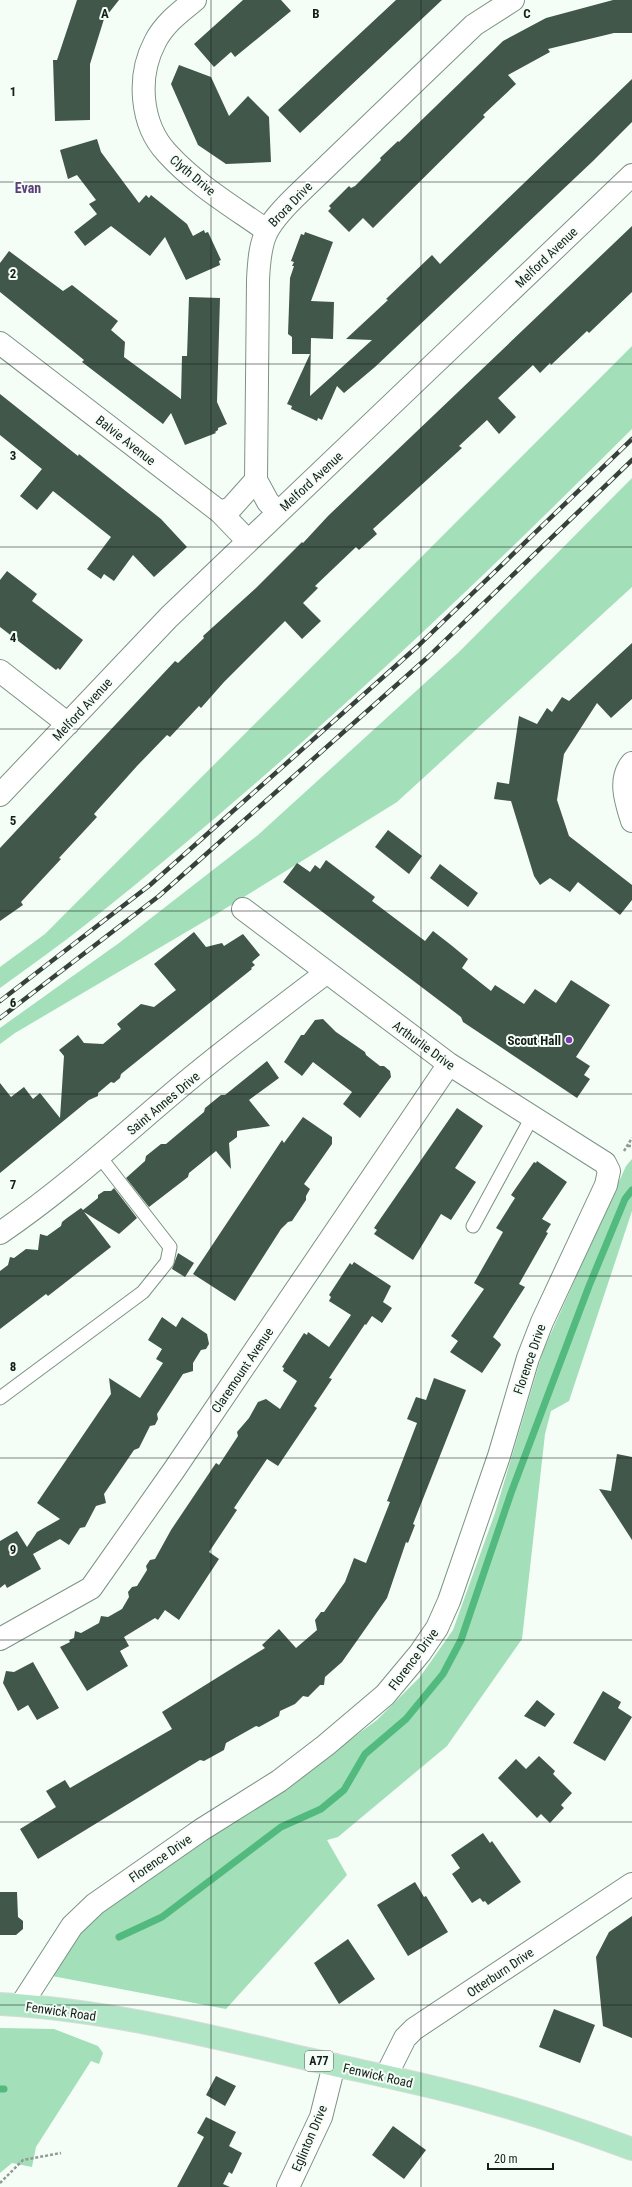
<svg xmlns="http://www.w3.org/2000/svg" width="632" height="2187" font-family="'Roboto Condensed',sans-serif">
<rect width="100%" height="100%" fill="#f4fef7"/>
<path fill="#a3dfb8" d="M632 346V429C459 602 280 770 89 922 60 945 30 966 0 988V967L45 934Z
M632 478V587L397 802 210 918 15 1033 0 1044V1028L119 943 258 835 459 652Z
M632 1159V1211L569 1401 551 1411 545 1434 522 1639 447 1746 338 1837 327 1840 347 1875 226 2009 52 1976 78 1930 109 1901 287 1786 377 1720 420 1677 453 1630 495 1513 543 1351 626 1166Z
M0 2028 54 2029 98 2046 103 2053 99 2064 91 2061 36 2147 32 2167 12 2163 0 2173Z"/>
<g fill="none" stroke-linecap="round" stroke-linejoin="round">
<path stroke="#53ba7f" stroke-width="7" d="M119 1937 162 1917 281 1827 321 1809 344 1790 365 1754 406 1719 443 1674 461 1640 511 1493 589 1286 625 1199 632 1190
M0 2089H4"/>
</g>
<path fill="#415749" d="M77 0H119L104 19 90 64V120L55 121 53 60H57Z
M243 0H281L291 11 235 57 231 52 214 67 194 44Z
M396 0H442L300 133 278 110Z
M613 0H632V33H614L548 49 550 52 508 75 516 84 483 115 485 117 373 228 363 218 349 232 328 211 331 208 329 206 349 186 351 188 355 186 381 160 380 158 398 141 399 142 503 41 546 18Z
M179 65 211 77 229 116 248 96 269 117 271 162 226 164 198 145 171 84Z
M632 79V122L593 161 375 367 344 393 337 386 322 420 318 418 317 421 291 409 292 406 287 404 310 354H292V337L288 334 290 278 294 266H292L294 262 291 261 301 234 304 235 305 232 333 242 311 301 334 302 333 339 311 338 310 396 372 340 346 339 388 300 386 299 432 255 440 264Z
M97 139 101 152 139 203 146 195 149 198 151 195 187 224 193 236 204 230 205 233 208 232 221 260 219 261 220 265 186 280 165 237 150 256 111 226 85 246 74 232 97 214 89 204 96 200 77 175 68 179 60 150Z
M632 226V292L589 333 587 331 551 365 550 363 540 373 533 365 498 398 516 417 499 434 487 420 459 446 462 448 373 529 377 534 359 550 356 547 315 586 318 588 303 603 321 621 302 639 285 621 224 682 201 708 199 706 170 737 167 735 137 766 94 814 97 817 59 858 61 859 21 902 23 905 0 921V848L175 661 178 663 204 638 203 636 256 588 302 542 303 543 328 516Z
M9 251 63 291 72 285 118 321 111 330 125 342 124 357 181 399 182 356H187L189 297 220 298 217 402 227 424 218 428V430L215 432 216 433 185 445 171 413 163 424 82 362 84 360 0 292V263Z
M0 394 78 456 79 454 161 519 187 547 154 577 133 555 114 581 104 574 101 579 87 569 111 537 53 491 37 510 20 496 42 469 0 435Z
M7 571 37 594 32 601 83 640 60 670 58 668 56 670 0 627V580Z
M632 643V699L611 718 597 703 564 754 557 800 569 836 632 885V900L620 915 578 882 570 892 550 878 540 885 534 876 511 801 494 799 497 782 509 784 519 716 537 724 547 708 552 712 562 697 569 701Z
M388 830 422 856 409 874 375 847Z
M326 860 375 897 372 901 425 941 433 931 451 945 468 959 462 968 491 991 495 985 524 1004 535 989 556 1003 571 980 610 1005 576 1057 590 1066 584 1075 590 1079 577 1098 463 1022 461 1017 283 882 297 863 310 872 315 865 320 869Z
M440 864 478 893 468 907 430 878Z
M194 932 206 947 222 943 224 946 243 934 260 955 252 962 255 965 251 968 252 969 121 1074 120 1078 114 1083 111 1082 98 1093V1096L89 1100 0 1173V1083L11 1097 24 1087 33 1099 40 1093 60 1118 64 1056 59 1050 78 1035 84 1043 103 1044 121 1029 117 1024 141 1004 154 1007 176 990 154 964Z
M323 1019 336 1032 365 1052 366 1055 380 1066H384L390 1071 391 1077 360 1118 343 1104 352 1092 313 1062 302 1076 284 1062 301 1035H304L315 1020Z
M267 1061 279 1078 249 1100 270 1126 237 1131V1137L229 1143 231 1169 216 1151 189 1173 188 1177 149 1207 126 1178 145 1161 146 1156 161 1144H166L204 1112 205 1108 221 1095H225Z
M457 1108 483 1126 455 1168 476 1182 451 1220 441 1214 413 1260 374 1234 377 1230 374 1228Z
M303 1117 332 1137V1144L304 1184 310 1189 306 1196V1200L292 1221 288 1222 281 1229 235 1301 193 1274 282 1140 284 1143Z
M537 1161 567 1182 542 1219 551 1224 546 1232 548 1233 519 1284 525 1287 493 1337 500 1343 501 1345 482 1373 450 1352 458 1341 451 1336 484 1289 474 1283 503 1232 496 1228 515 1198 511 1195 534 1162 536 1163Z
M114 1188 137 1218 119 1234 84 1212 111 1247 48 1296 46 1294 0 1329V1271L8 1265 10 1257 14 1258 26 1249 38 1250 40 1234 47 1236 61 1226 62 1222 67 1218 81 1208 83 1210 98 1198V1195L104 1191H111Z
M178 1253 194 1263 185 1277 172 1269Z
M354 1262 391 1286 383 1302 392 1308 382 1323 372 1316 366 1325 365 1324 329 1378 332 1379 314 1406 317 1408 278 1466 267 1459 234 1508 237 1510 209 1552 219 1559 179 1620 165 1610 158 1620 155 1618 124 1637 129 1646 120 1651 128 1666 87 1691 60 1647 70 1642 69 1640 74 1638 75 1631 81 1633 99 1623 101 1616 108 1617 122 1609 129 1597 128 1592 132 1587 137 1586 147 1570 146 1566 150 1560 155 1559 171 1530 216 1463 219 1465 238 1436 237 1432 249 1418 258 1402 266 1399 280 1409 297 1381 283 1371 284 1368 282 1367 304 1333 307 1335 308 1332 329 1347 351 1315 329 1301 331 1297 329 1295 350 1263 352 1265Z
M162 1317 176 1327 182 1317 207 1334 209 1344 206 1349 201 1350 193 1363V1371L183 1374 157 1414 158 1419 155 1425 150 1426 139 1448 134 1450 104 1494 106 1503 96 1506 85 1527 80 1528 69 1545 60 1539 33 1554 41 1569 7 1588 5 1584 0 1588V1541L17 1531 27 1547 37 1532 60 1519 37 1503 111 1394 109 1378 140 1398 163 1363 156 1359 162 1349 148 1340Z
M434 1378 466 1390 413 1524 415 1525 408 1543 406 1542 387 1598 342 1662 325 1677 324 1685H320L308 1697 303 1696 295 1704 280 1711 279 1716 259 1727 256 1726 226 1743 224 1750 204 1761 200 1760 38 1859 20 1829 56 1807 46 1791 65 1780 70 1788 172 1729 162 1712 265 1648 262 1645 279 1629 296 1648 317 1630 315 1620 321 1612H324L345 1582 354 1558 366 1563 390 1502 387 1501 417 1423 407 1419 416 1397 426 1400Z
M617 1454 632 1457V1540L599 1489 611 1491Z
M33 1662 59 1708 37 1720 28 1705 18 1711 3 1683 6 1671 14 1672Z
M603 1691 621 1702 618 1708 632 1717 605 1761 573 1743Z
M537 1700 555 1714 545 1727 524 1716Z
M539 1756 555 1771 553 1774 572 1793 561 1805 564 1808 562 1810 550 1823 541 1814 537 1818 498 1778 516 1759 526 1769Z
M483 1833 490 1843 492 1841 521 1882 488 1905 485 1901 483 1902 480 1898 472 1903 452 1874 460 1868 451 1855Z
M415 1882 424 1897 426 1896 448 1932 408 1956 377 1905Z
M0 1892H17L18 1917 23 1921V1929L16 1935H0Z
M632 1916V2038L603 2026 596 1957 609 1932Z
M348 1939 375 1979 339 2004 314 1963Z
M554 2009 595 2025 580 2063 539 2047Z
M216 2076 236 2086 225 2106 206 2095Z
M206 2117 236 2132 229 2146 242 2153 232 2174 229 2172 223 2184 230 2187H177L204 2137 197 2133Z
M393 2126 426 2150 404 2179 372 2155Z"/>
<g fill="none" stroke-linecap="round" stroke-linejoin="round">
<g stroke="#7c9383" stroke-width="15">
<path id="lane" d="M473 1226 532 1117
M0 1398 143 1292 167 1262 170 1247 100 1157"/>
</g>
<g stroke="#7c9383" stroke-width="24">
<path id="street" d="M195 0C180 12 164 24 155 42 137 76 140 124 167 153 195 184 232 206 266 230
M0 343 220 512 248 541
M220 512 231 508 256 480
M278 512 268 502 256 480 258 280C260 238 264 228 294 198L474 25 513 0
M0 671 68 724
M632 763C618 779 626 802 632 821
M0 795 169 617 632 175
M0 1233C69 1186 128 1130 192 1077 236 1041 281 1007 326 973
M0 1639 91 1588 174 1470 449 1064
M21 2005 72 1926 95 1904 201 1830 279 1781 326 1745 385 1695 420 1653 437 1628 449 1601 499 1456 528 1358 542 1322 606 1185 609 1171 605 1163 449 1064 243 909
M386 2076 405 2038 414 2029 632 1884
M288 2187 321 2117 334 2065"/>
</g>
<g stroke="#dadbda" stroke-width="24">
<path id="primary" d="M0 2004C99 2009 202 2034 299 2057 363 2072 429 2084 493 2103 540 2116 586 2132 632 2149"/>
</g>
<path stroke="#919b95" stroke-width="2.5" stroke-dasharray="3 2" stroke-linecap="butt" d="M628 1146H632
M624 1151 632 1138
M0 2183 23 2160 61 2153"/>
<use href="#lane" stroke="#fff" stroke-width="13"/>
<use href="#street" stroke="#fff" stroke-width="22"/>
<use href="#primary" stroke="#b0e6c5" stroke-width="22"/>
<g stroke="#37413b" stroke-width="4.5">
<path id="rail" d="M0 1001 150 885 418 646 632 439
M0 1018 159 896 428 657 632 460"/>
</g>
<use href="#rail" stroke="#f4fef7" stroke-width="3" stroke-dasharray="9" stroke-linecap="butt"/>
</g>
<path fill="none" stroke="#151f19" stroke-width="1" stroke-opacity="0.55" d="M211 0V2187M421 0V2187M0 182H632M0 364H632M0 547H632M0 729H632M0 911H632M0 1094H632M0 1276H632M0 1458H632M0 1640H632M0 1822H632M0 2005H632"/>
<circle fill="#7b3cb1" stroke="#f4fef7" stroke-width="1.5" cx="569" cy="1040" r="4"/>
<g text-anchor="middle" stroke-width="4" stroke-linejoin="round" paint-order="stroke">
<rect fill="#f4fef7" stroke="#58625c" stroke-width="1" x="305" y="2051" width="28" height="20" rx="3"/>
<g font-size="12" font-weight="bold" fill="#151f19">
<text x="319" y="2065">A77</text>
</g>
<g font-size="13" fill="#151f19" stroke="#f4fef7">
<text transform="translate(193 175) rotate(40)" y="5">Clyth Drive</text>
<text transform="translate(290 204) rotate(-46)" y="5">Brora Drive</text>
<text transform="translate(546 257) rotate(-44)" y="5">Melford Avenue</text>
<text transform="translate(126 440) rotate(38)" y="5">Balvie Avenue</text>
<text transform="translate(311 481) rotate(-43)" y="5">Melford Avenue</text>
<text transform="translate(82 709) rotate(-47)" y="5">Melford Avenue</text>
<text transform="translate(424 1045) rotate(36)" y="5">Arthurlie Drive</text>
<text transform="translate(163 1103) rotate(-40)" y="5">Saint Annes Drive</text>
<text transform="translate(529 1359) rotate(-71)" y="5">Florence Drive</text>
<text transform="translate(242 1370) rotate(-56)" y="5">Claremount Avenue</text>
<text transform="translate(413 1659) rotate(-53)" y="5">Florence Drive</text>
<text transform="translate(160 1858) rotate(-35)" y="5">Florence Drive</text>
<text transform="translate(500 1972) rotate(-34)" y="5">Otterburn Drive</text>
<text transform="translate(61 2011) rotate(8)" y="5">Fenwick Road</text>
<text transform="translate(378 2075) rotate(13)" y="5">Fenwick Road</text>
<text transform="translate(309 2138) rotate(-67)" y="5">Eglinton Drive</text>
</g>
<g font-size="13" font-weight="bold" fill="#151f19" stroke="#f4fef7" text-anchor="end">
<text x="561" y="1045">Scout Hall</text>
</g>
<g font-size="14" font-weight="bold" fill="#5b3d78" stroke="#f4fef7">
<text x="28" y="193">Evan</text>
</g>
</g>
<g font-size="13" text-anchor="middle" font-weight="bold" fill="#151f19" stroke="#f4fef7" stroke-width="4" stroke-linejoin="round" paint-order="stroke">
<text x="105" y="18">A</text>
<text x="316" y="18">B</text>
<text x="527" y="18">C</text>
<text x="13" y="96">1</text>
<text x="13" y="278">2</text>
<text x="13" y="460">3</text>
<text x="13" y="642">4</text>
<text x="13" y="825">5</text>
<text x="13" y="1007">6</text>
<text x="13" y="1189">7</text>
<text x="13" y="1371">8</text>
<text x="13" y="1554">9</text>
</g>
<path d="M488 2163v6h65v-6" fill="none" stroke="#151f19" stroke-width="2"/>
<text x="494" y="2163" font-size="12" fill="#151f19" stroke="#f4fef7" stroke-width="3" paint-order="stroke">20 m</text>
</svg>
